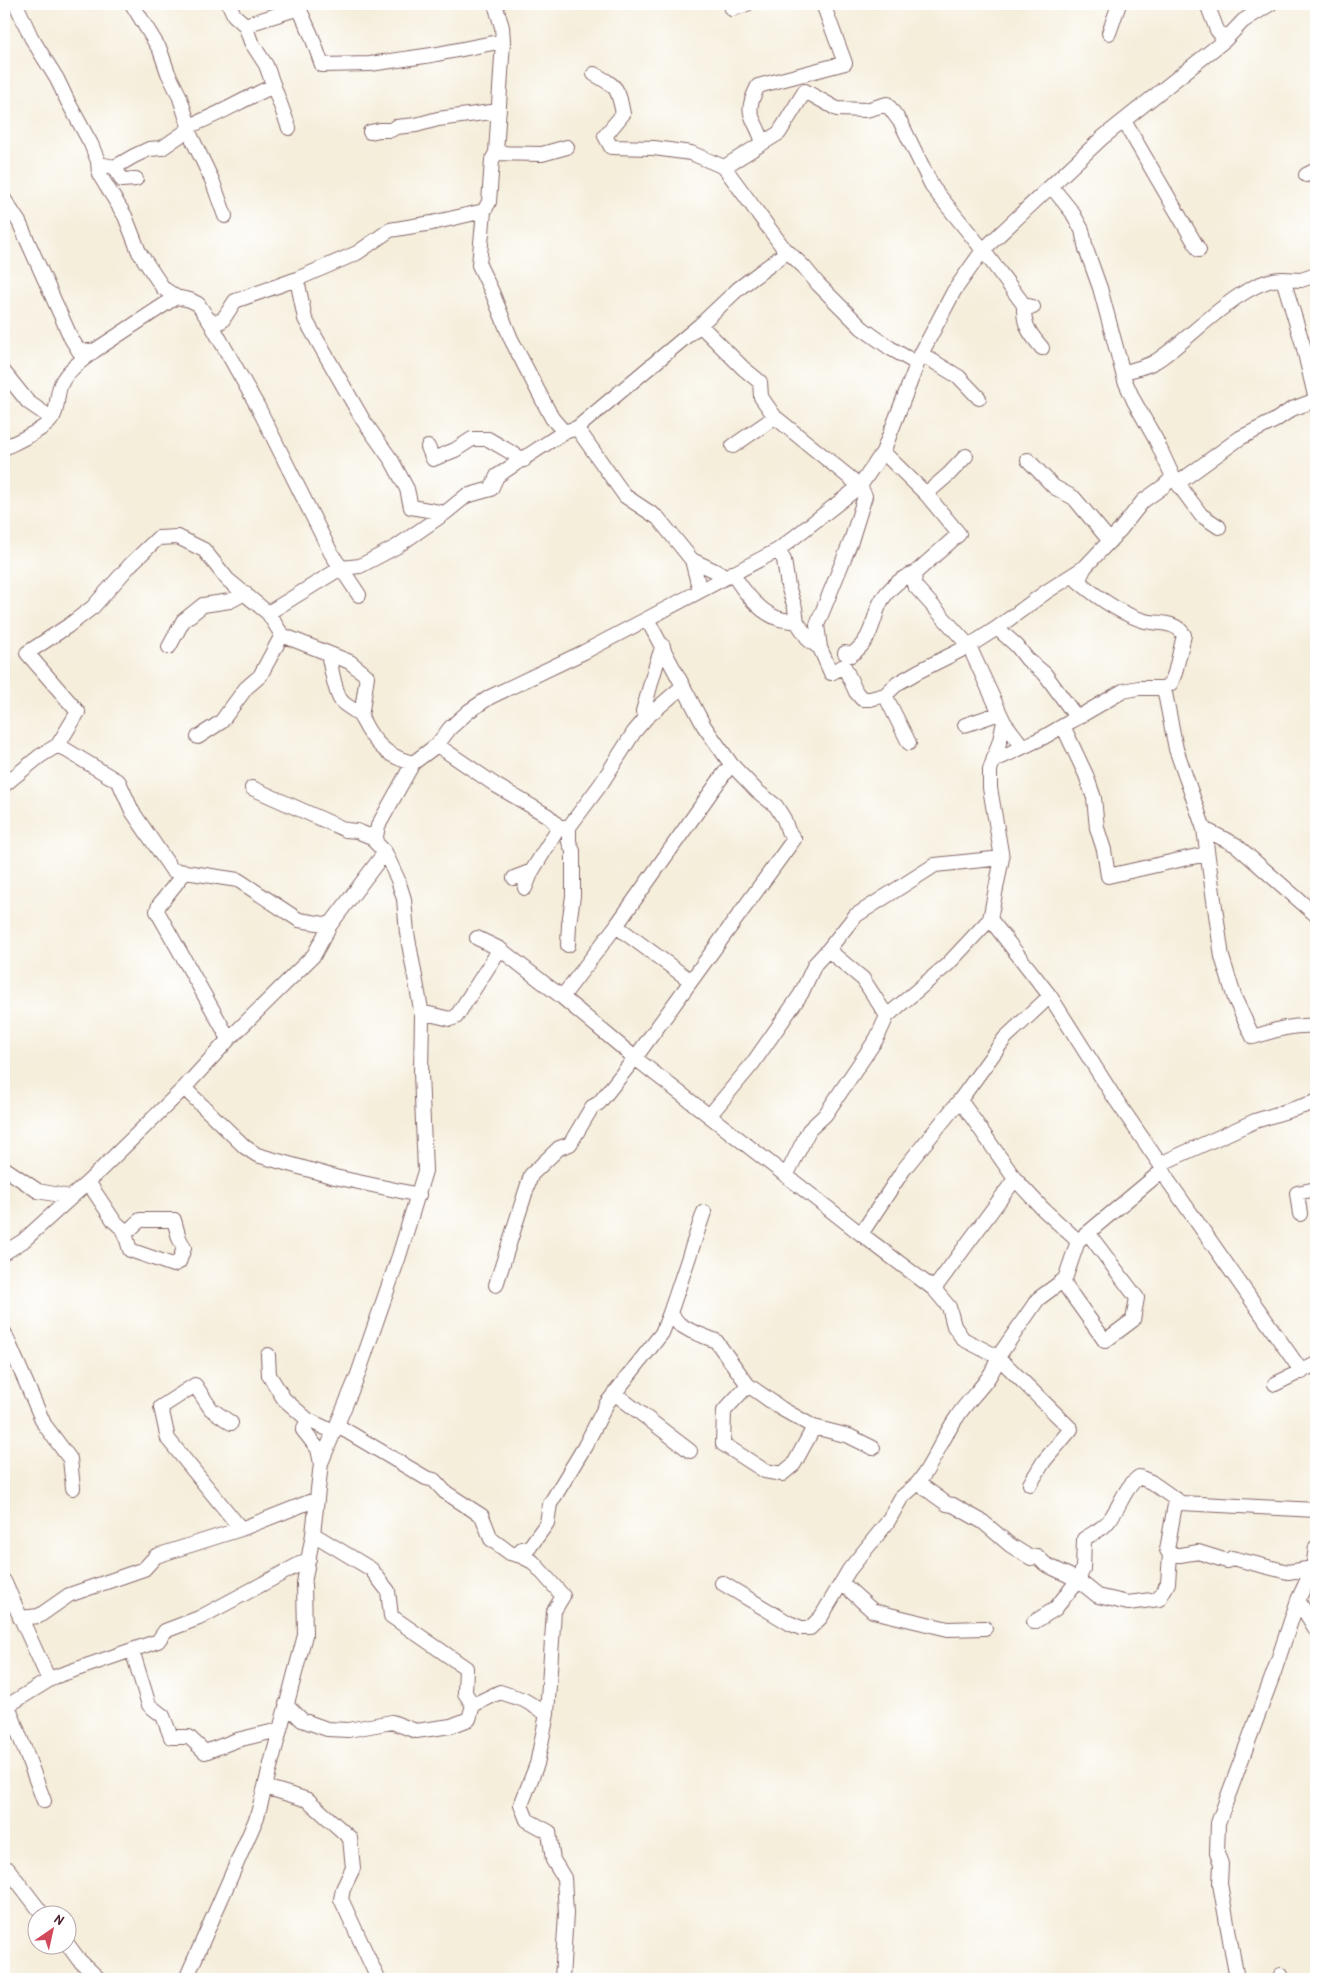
<svg xmlns="http://www.w3.org/2000/svg" width="1320" height="1983" font-family="'Patrick Hand',sans-serif">
<rect width="100%" height="100%" fill="#fff"/>
<filter id="ink" filterUnits="userSpaceOnUse"><feTurbulence type="fractalNoise" baseFrequency=".02" numOctaves="2"/><feDisplacementMap in="SourceGraphic" scale="10" xChannelSelector="R" yChannelSelector="G"/><feConvolveMatrix kernelMatrix="1 2 1 2 8 2 1 2 1" color-interpolation-filters="sRGB"/></filter>
<filter id="wash" filterUnits="userSpaceOnUse"><feTurbulence type="fractalNoise" baseFrequency=".0096" numOctaves="4" result="noise"/><feDisplacementMap in="SourceGraphic" scale="20" xChannelSelector="R" yChannelSelector="G"/><feGaussianBlur stdDeviation="1.12" result="paint"/><feColorMatrix in="noise" values="0 0 0 0 0 0 0 0 0 0 0 0 0 0 0 0 0 1.4 0 .05"/><feComposite in="paint" operator="in"/></filter>
<g filter="url(#wash)">
<rect width="100%" height="100%" fill="#f5eedb"/>
</g>
<g filter="url(#ink)">
<g fill="none" stroke-linecap="round" stroke-linejoin="round">
<g stroke="#866769" stroke-width="16">
<path id="minor" d="M16 4 31 37 57 79 68 102 91 144 98 161 99 174 104 165 115 167 122 180 136 179
M132 4 160 50 168 73 179 95 189 126C219 115 245 98 274 86
M229 4 234 15 245 25 251 42 266 65 289 128
M495 4 502 27 503 41 496 153 492 160 489 202 484 211 479 265 492 292 511 339 552 418 564 432
M1207 4 1217 30 1225 40
M732 9 747 4
M245 25 299 8 312 37 322 65 370 64 432 55 503 41
M1109 33 1119 4
M594 74C618 87 618 88 623 114L605 136 611 147 654 148 691 153 724 167
M1124 121 1199 250
M370 132 380 130H391L396 127 416 125 438 119 499 111
M763 143C755 115 742 117 758 86L845 63 823 4
M496 153 542 154 567 147
M115 167 134 156 149 149 162 148 188 130 212 180 225 216
M99 174 125 216 139 252 163 288 176 297 190 300 198 304 210 322 258 407 331 553 359 595
M1306 175 1316 170
M1051 186 1072 212 1082 230 1086 249 1100 288 1125 381 1134 401 1156 440 1173 477 1201 515 1219 527
M4 199 19 222 71 338 79 351H94L176 297
M297 279 305 319 363 420 392 461 407 489 411 507 445 513
M1024 305C1023 325 1030 334 1042 348
M210 322 222 321 235 301 297 279 357 253 390 230 432 223 484 211
M700 325 743 368 760 382 761 397 775 417 860 486 865 496 851 541 817 625 820 648 831 673 844 666 856 692 862 699H870L885 695 898 683 919 671 969 646 1004 722 1023 747 1044 737 1123 691 1139 688H1164L1171 683 1175 673 1184 635C1176 621 1159 624 1145 621 1120 614 1097 597 1078 581L1085 567 1120 530 1143 501 1164 486 1173 477
M921 354 959 377 979 398
M916 363 890 348 862 328 818 284 804 267 782 246 724 167 779 133 805 91 837 109 866 110 887 104 901 123 933 188 983 250 1024 305 1033 307
M4 372 28 402 51 418
M1123 373C1133 369 1147 367 1156 361 1190 340 1243 278 1283 279
M1316 400 1303 345 1283 279 1301 280 1316 275
M577 428 625 496 658 518 692 560 700 591
M733 446 775 417
M428 447 433 459 455 450 472 439H488L524 460
M4 448C14 443 41 431 48 423 60 412 55 397 61 384 67 370 83 360 94 351
M883 452 926 494 959 534 915 573 914 585 969 646 997 628 1017 646 1027 659 1045 674 1077 718
M1028 460 1054 487 1074 498 1110 541
M1178 483 1240 438 1274 421 1292 409 1316 400
M926 494 949 474 966 456
M778 550 784 560 788 586 795 608 797 622 809 640 820 648
M692 560 726 576
M732 573C743 590 758 611 777 618 784 621 790 620 797 622
M268 613 341 568 360 566 396 547 445 513 466 496 491 489 497 476 564 432 577 428 700 325 738 289 787 252
M647 619 683 686 646 718 643 711C650 689 654 667 663 646
M997 628 1046 592 1085 567
M169 647 183 621 203 605 230 601 245 593
M845 653 851 655C868 643 871 630 877 611 882 594 899 578 915 573
M328 654C331 666 334 688 340 699 345 707 354 708 360 716 363 720 365 725 368 730 379 748 392 758 413 763
M683 686 704 726 731 764 757 791 776 806 784 819 788 831 794 839 691 981
M1164 688 1176 749 1204 829 1222 957 1235 999 1253 1037C1275 1030 1294 1024 1316 1026
M885 695 909 743
M965 725 1000 713
M1063 726 1086 775 1094 798 1097 828 1104 850 1108 876 1206 854
M198 737 221 722 246 688 260 676 282 635
M437 745 497 786 548 816 559 827H569L601 784 634 732 646 718
M993 761 1023 747
M4 785 40 756 58 745
M252 788 346 830 357 831 369 836 376 833
M1204 829 1236 845 1316 915
M1002 858 935 865 855 916 828 950 863 979 887 1016 948 964 990 919 1002 858 990 788V770L1000 740 1004 722
M185 872 159 905 157 911 229 1039
M514 878 532 871 559 827
M525 888 532 871
M990 919 1050 996 1114 1097 1160 1164 1169 1182 1302 1372
M330 925 299 920 238 880 172 870 132 811 119 782 58 745 78 712 27 653 68 626 93 607 131 564 158 538 178 537 204 550 228 580 268 613 282 635 350 662 367 676 361 717
M616 926 691 981 635 1058 562 997 616 926 731 764
M477 938 500 949 562 997
M568 945 569 924 573 896V851L569 842V827
M1050 996 1005 1038 960 1100 1015 1179 1043 1209 1078 1241 1163 1170
M421 1012 450 1019 456 1017 500 949
M184 1088 245 1147 257 1155 335 1177 419 1195
M960 1100 904 1169 861 1234 934 1289 1015 1179
M710 1115 753 1063 801 994 815 964 828 950
M1160 1164 1255 1121 1316 1102
M4 1168 38 1191 70 1197
M786 1176 809 1130 825 1115 877 1038 887 1016
M88 1182 114 1221 124 1230H129L140 1220H174L179 1238 184 1248 179 1262 173 1265 130 1250 124 1230
M1300 1214 1297 1193 1316 1189
M4 1253 23 1241 88 1182 184 1088 229 1039 314 955 330 925 385 852 375 842 378 826 413 763 437 745 450 728 469 711 490 697 584 652 778 550 860 486 883 452 921 354 954 291 983 250 1102 138 1225 40 1243 21 1270 4
M1062 1281 1105 1341 1133 1320 1137 1298 1088 1233
M496 1285 531 1175 559 1148 570 1144 592 1107 599 1103 635 1058 861 1234
M934 1289 949 1307 954 1326 963 1339 998 1357 1038 1299 1065 1279 1078 1241
M670 1313 704 1212
M4 1332 44 1424 70 1459 73 1488
M268 1355 269 1375 284 1399 308 1420
M1275 1384 1316 1364
M614 1393 690 1451
M231 1423 211 1409 195 1385 161 1407 168 1439 241 1529
M338 1426 426 1478 434 1480 445 1492 482 1516 491 1539 510 1553 521 1556 522 1549 529 1548 547 1523 550 1504 585 1446 607 1403 662 1333 670 1313 679 1324 691 1331 716 1341 748 1385 782 1409 814 1427 794 1464 782 1474 765 1471 723 1444 724 1411 748 1385
M814 1427 849 1436 873 1448
M321 1463 318 1449 303 1430 308 1420 334 1432
M1030 1484 1044 1461 1071 1429 998 1357C992 1381 970 1396 957 1417 942 1438 934 1462 918 1483L947 1504 953 1505 983 1522 1010 1545 1031 1558 1037 1556 1045 1564 1078 1580 1083 1569 1084 1539C1091 1534 1098 1531 1104 1526 1119 1513 1122 1489 1139 1477L1151 1482 1181 1503 1316 1510
M1176 1499 1167 1550 1170 1555H1180L1198 1552 1227 1561 1232 1558 1288 1572 1313 1568
M521 1556 533 1562 563 1596 554 1611 547 1714 537 1764 521 1805 527 1820 549 1832 553 1860 564 1878 566 1913 562 1979
M4 1581 49 1680
M722 1583 789 1623 801 1628H810L821 1617 849 1570 887 1523 901 1498 918 1483
M842 1583 873 1611 948 1629 985 1628
M1298 1600 1316 1630
M20 1618 39 1616 69 1595 144 1569 156 1556 241 1529 317 1499
M1034 1622 1055 1609 1078 1580 1098 1596 1128 1603 1159 1599 1168 1583 1170 1555
M132 1650 149 1705 163 1716 171 1737H189L205 1752 237 1740 279 1730
M286 1704 302 1720 327 1729 348 1730 392 1722 416 1731 451 1726 469 1719 473 1705 465 1693 466 1668 391 1616 388 1591 371 1569 313 1534
M8 1705 44 1801
M473 1705 500 1692 524 1700 547 1714
M4 1708 54 1677 158 1641 165 1631 199 1618 309 1559
M265 1787 308 1800 350 1838 353 1868 343 1889 341 1899 378 1979
M8 1869 44 1916
M68 1945 79 1960 99 1979
M186 1979 257 1817 305 1635 304 1583 313 1534 321 1463 357 1377 399 1256 425 1171 421 1073 422 1015 407 933 404 899 398 880 385 852
M1237 1979 1220 1884 1221 1864 1217 1853 1218 1823 1274 1672 1298 1600 1313 1568 1316 1547
M1279 1979 1281 1975"/>
</g>
<use href="#minor" stroke="#fff" stroke-width="14"/>
</g>
</g>
<rect width="1320" height="1983" fill="none" stroke="#fff" stroke-width="20"/>
<g transform="translate(52 1930) rotate(34)"><circle r="24" fill="#ffffff" stroke="#b7a5aa"/>
<path d="M0-4L9 19L0 12L-9 19Z" fill="#d1495b"/>
<text y="-8" font-size="14" font-weight="bold" text-anchor="middle" fill="#4a1f2b">N</text>
</g>
</svg>
